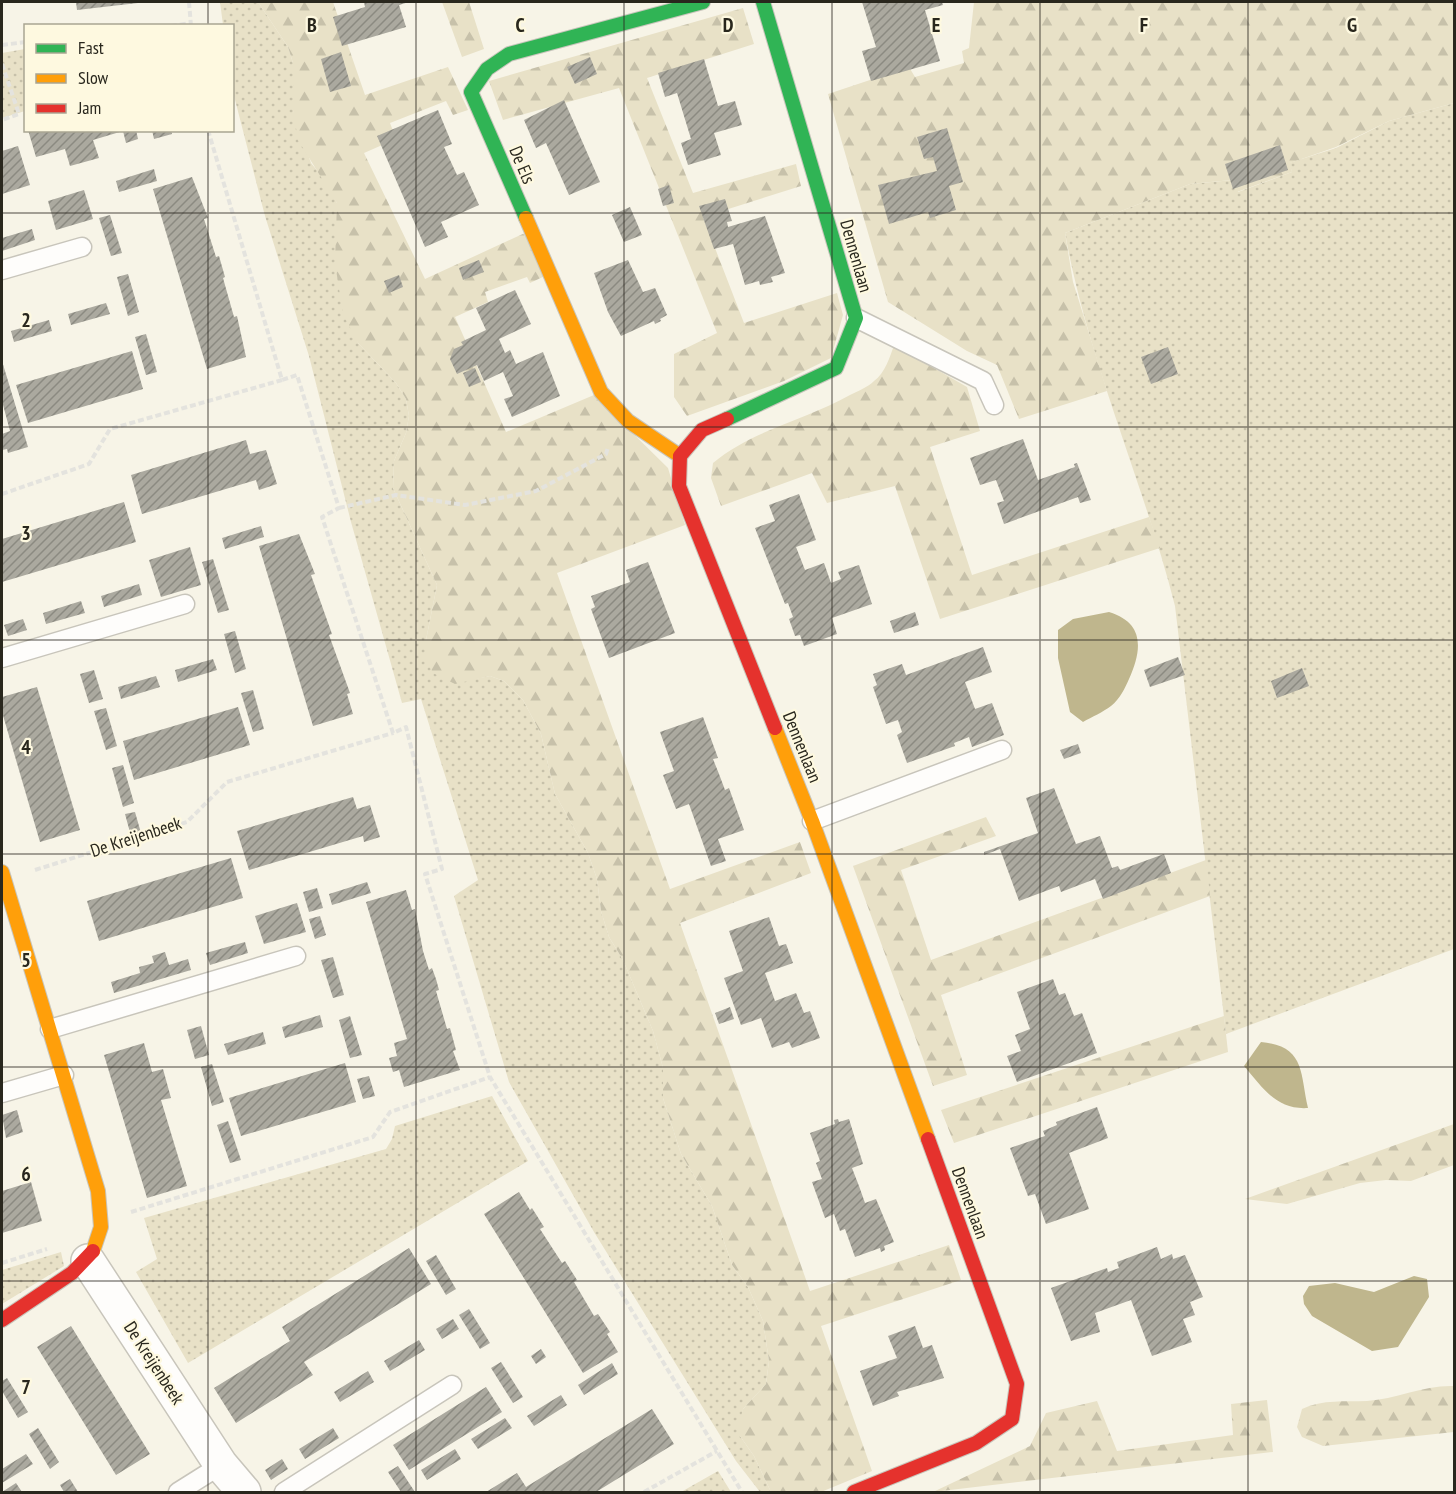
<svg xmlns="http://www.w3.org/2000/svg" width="1456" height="1494" font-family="'PT Sans Narrow',sans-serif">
<defs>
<pattern id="grass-dots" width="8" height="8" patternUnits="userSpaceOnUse" patternTransform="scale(1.5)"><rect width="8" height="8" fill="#e8e1c7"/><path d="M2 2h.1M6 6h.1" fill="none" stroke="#c7c1aa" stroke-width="1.8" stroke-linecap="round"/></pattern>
<pattern id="forest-firs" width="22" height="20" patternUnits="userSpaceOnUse" patternTransform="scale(1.5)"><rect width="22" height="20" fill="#e8e1c7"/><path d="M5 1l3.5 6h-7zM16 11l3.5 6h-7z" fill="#c7c1aa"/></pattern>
<pattern id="building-hatch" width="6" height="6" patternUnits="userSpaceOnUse" patternTransform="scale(1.5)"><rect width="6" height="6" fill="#aba99f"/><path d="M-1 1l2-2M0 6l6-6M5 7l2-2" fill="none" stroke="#8b8a81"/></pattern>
</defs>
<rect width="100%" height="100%" fill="#f7f4e7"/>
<path fill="url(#grass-dots)" d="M220 2H258L288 47 293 63V110L311 163 328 184 337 203V220L358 343 396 383 406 399 409 416 406 433 394 461 393 488 437 585 426 640 474 679 490 676 504 681 523 700 541 734 555 794 588 853 597 879 601 911 609 937 623 960 653 1031 663 1068V1098L681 1154 712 1206 732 1265 748 1287 763 1321 769 1361 766 1384 743 1409 740 1436 754 1456 771 1492H760L736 1461 594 1232 509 1082 454 896 478 880 421 699 402 703 351 522 309 356 265 216 233 92 232 26 223 25Z
M25 49V111L2 118V53Z
M1454 103V949L1226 1034 1175 606C1143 480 1088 361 1065 233L1190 184 1233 180 1238 192 1292 172 1289 163 1336 148 1389 121Z
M492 1096 528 1161 188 1363 136 1272 157 1259 144 1218 386 1149 392 1139 395 1126Z
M61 1252 64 1266 2 1304V1270Z
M718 1471 731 1492H681Z"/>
<path fill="url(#forest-firs)" d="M258 2H333L365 95 448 67 468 110 453 115 446 101 390 123 396 139 364 153 425 279 527 232 547 275 530 283 527 277 485 292 488 302 455 317 506 432 594 395 668 468 685 525 557 573 670 889 800 842 811 873 680 923 810 1291 949 1245 961 1280 821 1326 872 1471 821 1492H771L754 1456 740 1436 738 1427 743 1409 766 1384 769 1361 763 1321 748 1287 732 1265 712 1206 681 1154 663 1098V1068L653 1031 623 960 609 937 601 911 597 879 588 853 555 794 541 734 523 700 504 681 490 676 455 684 433 673 426 660V640L437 585 393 488 394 461 406 433 409 416 406 399 396 383 358 343 343 314 335 263 337 203 298 140 293 110V63L288 47Z
M442 2H469L484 49 462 57Z
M974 2H1454V103L1389 121 1336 147 1290 163 1292 172 1237 192 1232 180 1190 184 1065 233 1073 282 1107 391 1019 419 997 365 967 351 888 302 828 94 909 67 915 77 964 63 962 51 969 48Z
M743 8 754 44 647 78 693 193 796 164 801 186 703 217 744 323 837 293 843 315 831 358 784 381 687 416 674 397V354L717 333 619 88 503 120 489 81Z
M894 345 967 387 980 431 930 447 972 575 1149 517 1160 548 940 619 895 486 827 503 812 473 721 506 711 478 713 463C752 430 806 420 850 395 858 391 868 387 874 381 885 373 890 357 894 345Z
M986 817 996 836 901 870 931 960 1206 860 1210 896 941 995 967 1075 933 1086 853 866Z
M1224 1016 1228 1052 954 1143 941 1110Z
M1454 1124V1165L1411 1181 1386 1180 1360 1183 1287 1204 1245 1199Z
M1454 1386V1432L1323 1446 1302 1437 1297 1427 1302 1409C1323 1399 1345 1402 1367 1401 1396 1399 1424 1385 1454 1386Z
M1267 1400 1273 1452 933 1492 1030 1446 1046 1413 1097 1401 1117 1451 1233 1435 1231 1404Z"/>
<path fill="#bfb68d" d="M1109 612C1145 623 1142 650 1129 679 1125 688 1120 699 1111 706 1103 712 1092 717 1083 722L1070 712 1058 658V630L1073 619Z
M1261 1042C1305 1046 1300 1072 1308 1108 1276 1110 1263 1088 1244 1066Z
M1414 1276 1427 1279 1429 1297 1398 1347 1372 1351 1312 1316 1304 1304 1303 1296 1309 1286 1335 1283 1374 1292Z"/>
<path fill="url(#building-hatch)" d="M76 2H137L138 3 77 10Z
M364 2H409L399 5 406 27 342 46 333 17 365 7Z
M862 2H942L943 5 925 10 940 61 871 81 862 51 876 47Z
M341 52 351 86 330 92 321 59Z
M590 57 597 74 575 84 567 67Z
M704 59 718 106 735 101 742 125 714 133 721 155 688 165 681 143 691 139 677 93 665 97 658 73Z
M564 100 600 182 569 195 546 143 536 148 524 120Z
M438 110 452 144 444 147 457 175 464 172 479 205 441 222 448 237 425 247 377 136Z
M947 128 963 182 949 186 956 210 930 218 928 212 889 224 878 185 937 171 933 157 924 159 917 137Z
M28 130H136L138 139 126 143 123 131 93 140 99 158 70 166 65 149 36 157Z
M152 130H171L172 134 154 139Z
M1280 145 1288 170 1233 189 1225 164Z
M18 146 30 185 2 194V151Z
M154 169 157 181 119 192 116 181Z
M192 177 208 218 204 219 216 257 219 256 225 277 223 278 234 317 237 316 246 357 207 369 153 189Z
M669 185 674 203 663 206 658 189Z
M84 190 93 219 56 230 48 201Z
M725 199 732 221 727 222 728 227 765 216 785 273 771 277 773 282 760 285 759 281 745 285 733 244 714 249 699 206Z
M630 207 642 235 624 242 612 215Z
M110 215 122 253 111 256 99 218Z
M32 229 35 240 2 251V238Z
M479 260 484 272 463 280 459 268Z
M628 260 643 292 655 288 667 315 660 319 661 321 655 324 654 321 621 336 608 312 594 273Z
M128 274 139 312 128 316 117 277Z
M399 275 403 287 389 293 384 281Z
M515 290 531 324 499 339 505 353 510 350 516 364 543 352 560 396 512 417 504 399 513 396 503 372 484 381 477 365 457 374 450 359 454 349 463 345 461 342 486 330 476 308Z
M106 303 110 314 71 325 68 314Z
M49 320 52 331 14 342 11 331Z
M146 334 157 372 146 375 135 337Z
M1168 347 1178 374 1151 384 1141 357Z
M132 351 143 389 28 423 16 385Z
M2 361 28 447 8 453 7 449 2 450V434L10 431 2 401Z
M475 368 481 382 469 387 463 373Z
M1023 439 1038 480 1075 467 1074 464 1077 463 1091 500 1080 503 1078 497 1004 524 997 503 1004 501 996 480 980 485 970 458Z
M246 440 250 454 266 450 277 484 259 490 256 480 142 514 131 475Z
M799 494 816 540 796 547 805 570 824 563 831 583 841 579 838 572 859 565 872 604 832 618 837 634 804 646 800 635 795 636 789 619 793 617 788 603 785 604 755 528 775 521 769 505Z
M124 502 136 542 2 582V539Z
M261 526 264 537 225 549 222 538Z
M299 534 315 574 311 575 332 634 329 635 350 693 347 694 353 714 313 726 259 546Z
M190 547 201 585 161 597 149 560Z
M213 559 229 610 218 613 202 562Z
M648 562 675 633 609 658 591 609 595 607 591 596 630 582 626 570Z
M139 584 142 595 104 607 101 596Z
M81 601 85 613 46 624 43 613Z
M915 612 919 625 894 633 890 621Z
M23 619 27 630 8 636 4 625Z
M235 631 246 669 235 673 224 634Z
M983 647 992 672 965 682 975 709 992 703 1004 735 972 747 969 737 954 743 955 746 907 763 897 735 902 732 898 720 886 724 873 687 877 685 873 674 902 664 906 675Z
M1178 657 1185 675 1150 687 1144 670Z
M213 659 217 670 178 682 175 670Z
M1302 668 1309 686 1277 698 1271 681Z
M94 670 103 699 89 703 80 674Z
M156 676 160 687 121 699 118 687Z
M37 687 80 830 40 842 2 712V697Z
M253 690 264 729 253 732 241 693Z
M238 707 250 745 134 780 123 741Z
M106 708 117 746 106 750 94 711Z
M703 717 718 758 713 759 719 774 725 790 729 788 744 830 718 839 726 861 711 866 689 804 676 809 663 775 674 771 660 732Z
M1078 744 1081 753 1064 759 1060 750Z
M123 765 134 803 123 807 112 768Z
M1054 788 1076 844 1100 836 1112 868 1118 866 1120 870 1164 854 1171 873 1103 899 1095 879 1061 892 1059 886 1019 901 1000 849 984 855V852L1038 833 1026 798Z
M353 797 357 809 370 805 380 837 364 842 363 836 249 870 237 831Z
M135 812 141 833 131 836 125 814Z
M231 858 243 898 99 941 87 901Z
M367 882 371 893 332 905 329 894Z
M317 888 323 908 309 912 303 892Z
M406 890 412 910 415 909 423 951 429 970 432 968 436 979 439 990 436 991 447 1029 450 1028 456 1050 453 1051 460 1070 404 1087 399 1070 393 1072 389 1058 397 1056 394 1043 407 1039 366 902Z
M297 903 306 932 264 944 255 916Z
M320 916 326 935 315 939 309 919Z
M769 917 779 946 786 944 793 963 765 973 775 1001 796 993 804 1013 810 1011 820 1038 792 1048 789 1042 772 1048 761 1018 741 1025 724 978 743 971 729 931Z
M245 942 248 953 210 965 206 953Z
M165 952 169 965 188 959 191 970 114 993 111 982 140 973 139 967 154 963 152 956Z
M333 957 344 995 333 998 321 960Z
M1053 979 1059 995 1065 993 1074 1016 1082 1013 1097 1053 1017 1082 1007 1056 1021 1051 1015 1035 1030 1029 1017 992Z
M730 1007 734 1019 719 1024 715 1013Z
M320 1015 323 1027 285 1038 282 1027Z
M350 1016 362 1055 350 1058 339 1020Z
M201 1026 209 1055 195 1059 187 1030Z
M263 1032 266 1044 228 1055 224 1044Z
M144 1043 152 1072 163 1069 171 1098 161 1100 187 1186 147 1198 104 1055Z
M345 1063 356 1102 241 1136 229 1098Z
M212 1064 224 1102 212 1106 201 1067Z
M369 1076 375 1096 363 1099 357 1079Z
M1097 1107 1108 1138 1069 1153 1089 1209 1046 1224 1035 1194 1028 1196 1010 1148 1045 1136 1043 1131 1057 1125 1056 1122Z
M17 1110 23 1132 6 1138 2 1115Z
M838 1119 839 1122 849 1119 863 1164 852 1168 859 1186 865 1203 876 1199 894 1242 884 1246 885 1250 881 1252 880 1248 855 1257 845 1229 840 1231 834 1214 825 1218 812 1182 822 1179 816 1163 820 1161 810 1133 835 1124 834 1120Z
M228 1121 241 1160 230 1163 217 1125Z
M31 1182 42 1221 2 1233V1191Z
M519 1192 530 1210 532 1208 544 1227 540 1229 562 1263 565 1261 577 1280 574 1282 594 1316 598 1314 610 1332 607 1334 618 1352 583 1373 484 1214Z
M1157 1247 1161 1259 1172 1254 1173 1259 1185 1255 1203 1297 1190 1302 1195 1315 1183 1319 1192 1342 1152 1356 1131 1300 1095 1313 1100 1332 1071 1341 1051 1288 1107 1268 1108 1272 1119 1268 1117 1262Z
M409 1248 431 1284 304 1362 313 1375 236 1423 214 1388 290 1341 282 1327Z
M436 1255 456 1289 446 1295 426 1261Z
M469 1309 490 1343 480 1349 459 1315Z
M453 1319 459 1329 442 1339 436 1329Z
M71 1326 150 1454 116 1475 37 1347Z
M915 1326 923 1348 932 1345 944 1378 897 1392 899 1396 873 1406 860 1371 897 1358 888 1336Z
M419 1340 425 1350 390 1371 384 1361Z
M541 1349 546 1357 536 1364 531 1356Z
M501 1362 523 1397 513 1403 491 1368Z
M612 1363 618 1374 584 1395 578 1385Z
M368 1371 374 1382 340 1402 334 1392Z
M7 1378 28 1412 18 1418 2 1391V1381Z
M486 1387 502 1412 409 1470 393 1445Z
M561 1395 567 1405 534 1426 527 1416Z
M652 1409 674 1444 596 1492H486L517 1473 526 1487Z
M505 1418 512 1428 478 1449 471 1439Z
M38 1428 59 1462 50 1469 29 1434Z
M333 1428 339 1438 305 1459 299 1449Z
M455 1449 461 1459 427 1480 421 1470Z
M26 1454 33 1464 2 1483V1469Z
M282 1459 288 1469 271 1480 265 1470Z
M398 1466 409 1483 415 1492H401L388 1472Z
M70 1479 78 1492H64L60 1485Z
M16 1483 22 1492H2Z"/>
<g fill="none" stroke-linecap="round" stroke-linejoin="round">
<g stroke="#c8c5bb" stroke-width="21">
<path id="lane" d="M2 270 82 247
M856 318 983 381 994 405
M2 658 185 604
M812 821 1002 750
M50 1029 296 956
M2 1093 64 1075
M178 1492 221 1465
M284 1492 452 1385"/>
</g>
<g stroke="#c8c5bb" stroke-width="36">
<path id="street" d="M88 1261 221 1465 244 1492"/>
</g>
<g stroke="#c8c5bb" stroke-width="16">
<path id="fast" d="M526 218 471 92 487 69 509 54 703 2
M727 419 836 368 856 318 763 2"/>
</g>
<g stroke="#c8c5bb" stroke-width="16">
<path id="slow" d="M526 218 601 392 628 421 680 456
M775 728 812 821 928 1139
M2 872 98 1191 101 1227 93 1251"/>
</g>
<g stroke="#c8c5bb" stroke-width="16">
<path id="jam" d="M727 419 702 430 680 456 679 486 775 728
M2 1320 72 1273 93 1251
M854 1492 976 1443 1012 1419 1017 1384 928 1139"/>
</g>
<path stroke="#e4e3de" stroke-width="4" stroke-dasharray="6 3" stroke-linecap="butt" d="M189 2 191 26
M171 26 191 23
M2 45 26 42
M2 64 19 114 2 120
M208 130 282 380 297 375 339 508 322 517 393 733 406 727 442 869 425 874 490 1077 742 1492
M2 494 89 464 110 429 282 380
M339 508 396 495 465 505 536 491 606 454 608 447
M35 870 187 822 227 782 393 733
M131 1212 373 1137 390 1112 490 1077
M2 1263 47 1249
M644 1492 717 1451"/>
<use href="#lane" stroke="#fefdfb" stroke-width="18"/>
<use href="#street" stroke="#fefdfb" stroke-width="33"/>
<use href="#fast" stroke="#30b455" stroke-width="14"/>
<use href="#slow" stroke="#ff9f0a" stroke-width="14"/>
<use href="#jam" stroke="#e5322d" stroke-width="14"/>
</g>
<path fill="none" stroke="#29271d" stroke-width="1.5" stroke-opacity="0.55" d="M208 2V26M416 2V1492M624 2V1492M832 2V1492M1040 2V1492M1248 2V1492M208 130V1492M2 213H1454M2 427H1454M2 640H1454M2 854H1454M2 1067H1454M2 1281H1454"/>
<g text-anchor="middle" stroke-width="4.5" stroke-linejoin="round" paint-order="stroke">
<g font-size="18" fill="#29271d" stroke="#fef9e0">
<text transform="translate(522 165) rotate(67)" y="6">De Els</text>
<text transform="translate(856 256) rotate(74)" y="6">Dennenlaan</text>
<text transform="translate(802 747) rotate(68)" y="6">Dennenlaan</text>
<text transform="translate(136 837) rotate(-18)" y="6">De Kreijenbeek</text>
<text transform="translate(970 1203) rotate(70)" y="6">Dennenlaan</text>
<text transform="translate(154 1363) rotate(57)" y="6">De Kreijenbeek</text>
</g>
</g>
<g font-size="20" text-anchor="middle" font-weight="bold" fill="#29271d" stroke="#fef9e0" stroke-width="4.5" stroke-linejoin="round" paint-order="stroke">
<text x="312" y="32">B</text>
<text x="520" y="32">C</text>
<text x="728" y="32">D</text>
<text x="936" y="32">E</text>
<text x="1144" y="32">F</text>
<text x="1352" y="32">G</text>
<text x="26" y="327">2</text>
<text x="26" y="540">3</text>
<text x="26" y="754">4</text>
<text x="26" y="967">5</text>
<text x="26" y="1181">6</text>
<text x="26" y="1394">7</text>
</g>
<rect width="1456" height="1494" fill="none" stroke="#29271d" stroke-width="6"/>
<rect x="24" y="24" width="210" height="108" fill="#fef9e0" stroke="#a9a592" stroke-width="1.5"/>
<rect x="36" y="44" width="30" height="9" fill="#30b455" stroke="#a9a592" stroke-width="1.5"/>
<text x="78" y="54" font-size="18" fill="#29271d">Fast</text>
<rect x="36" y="74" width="30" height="9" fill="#ff9f0a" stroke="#a9a592" stroke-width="1.5"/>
<text x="78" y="84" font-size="18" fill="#29271d">Slow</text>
<rect x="36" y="104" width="30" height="9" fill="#e5322d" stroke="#a9a592" stroke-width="1.5"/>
<text x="78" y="114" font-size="18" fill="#29271d">Jam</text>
</svg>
